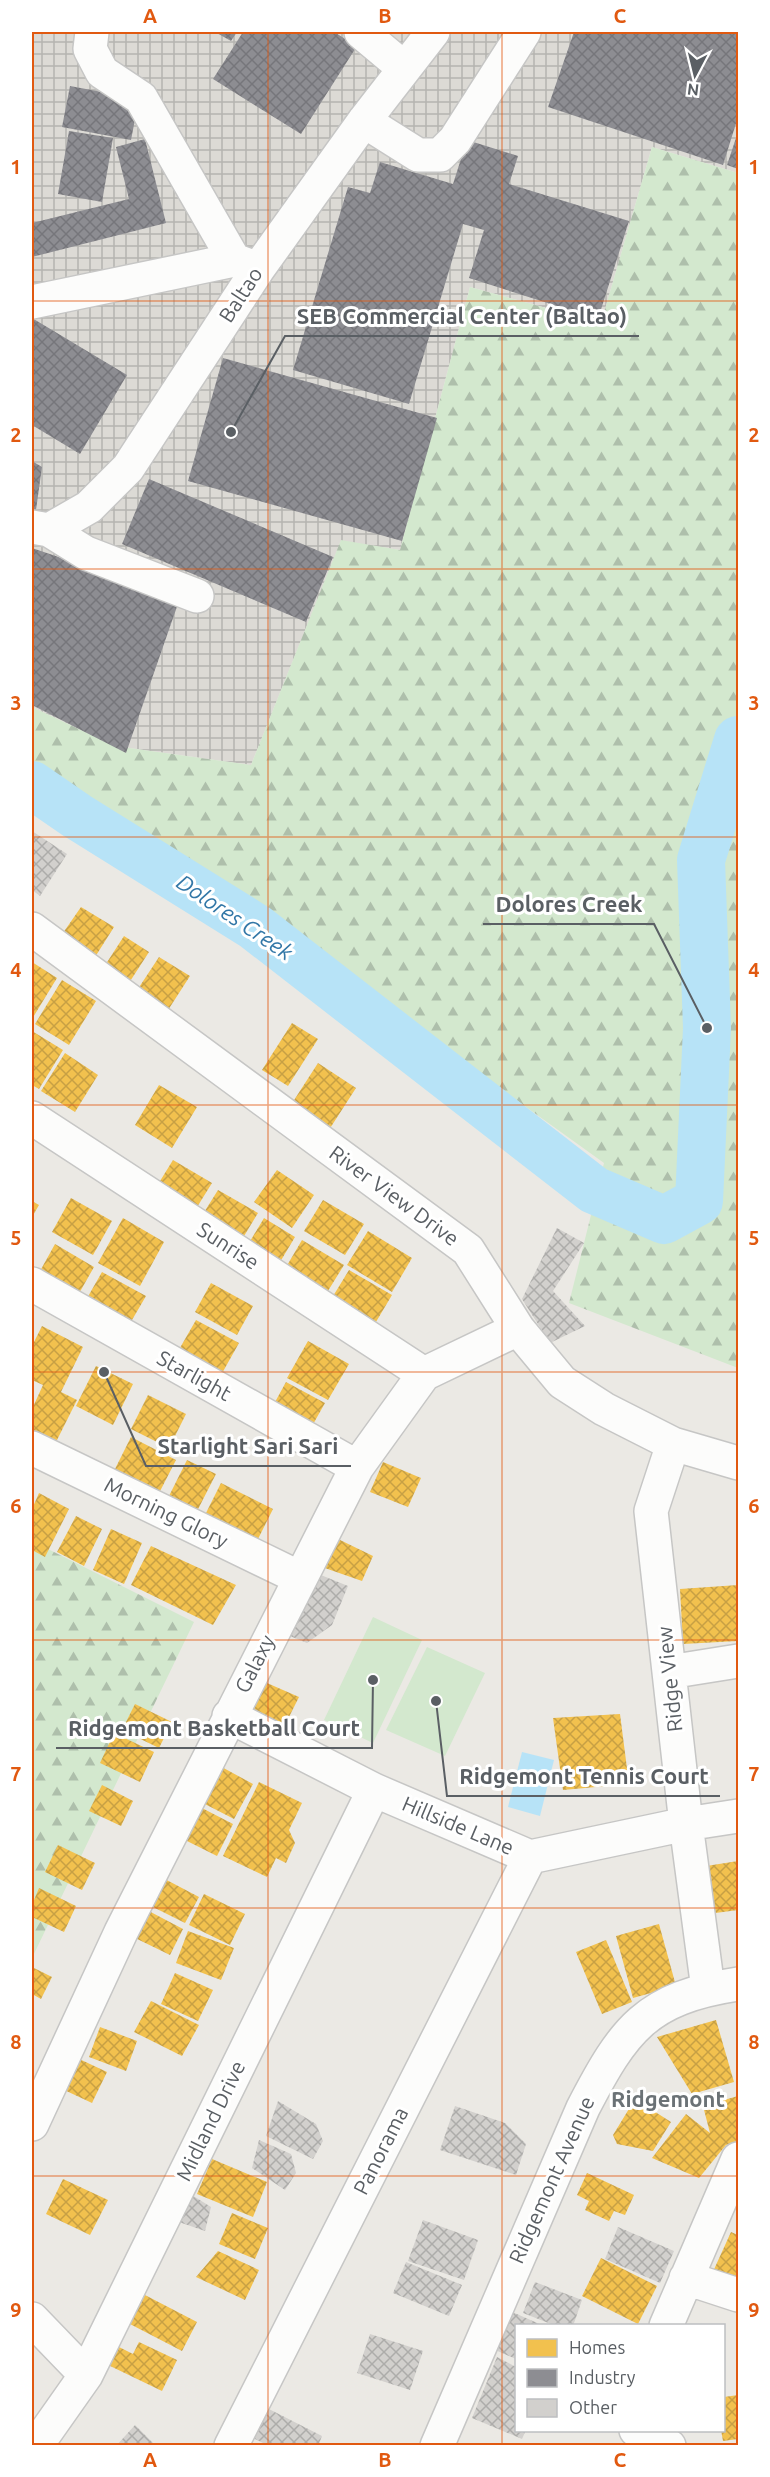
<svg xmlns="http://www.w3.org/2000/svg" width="770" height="2477" font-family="Ubuntu,sans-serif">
<defs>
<pattern id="industrial-grid" width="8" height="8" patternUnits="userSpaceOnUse" patternTransform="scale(1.5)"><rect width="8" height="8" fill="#dcdad5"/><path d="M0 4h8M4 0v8" fill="none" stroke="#b5b4b0"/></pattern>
<pattern id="forest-firs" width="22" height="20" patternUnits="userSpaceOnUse" patternTransform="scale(1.5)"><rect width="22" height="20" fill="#d3e8ce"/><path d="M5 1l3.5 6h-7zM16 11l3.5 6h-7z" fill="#aebfab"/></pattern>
<pattern id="homes-cross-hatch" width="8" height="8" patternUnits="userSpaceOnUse" patternTransform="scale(1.5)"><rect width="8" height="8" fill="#f2c14e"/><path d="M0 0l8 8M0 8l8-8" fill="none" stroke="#c7a044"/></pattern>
<pattern id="industry-cross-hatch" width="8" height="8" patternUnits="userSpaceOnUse" patternTransform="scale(1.5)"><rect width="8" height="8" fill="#8d8d92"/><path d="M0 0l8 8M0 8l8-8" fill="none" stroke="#76767b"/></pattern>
<pattern id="building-cross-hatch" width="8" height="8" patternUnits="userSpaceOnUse" patternTransform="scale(1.5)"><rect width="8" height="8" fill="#d2d0cd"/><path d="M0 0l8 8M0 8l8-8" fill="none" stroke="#adacaa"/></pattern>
</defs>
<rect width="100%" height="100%" fill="#ebe9e4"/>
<path fill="url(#industrial-grid)" d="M32 32H738V173L652 147 601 323 470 287 400 550 341 541 251 765 115 746 32 707Z"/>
<path fill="url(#forest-firs)" d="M652 147 738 173V1368L569 1303 604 1163 143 832 32 766V707L115 746 251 765 341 540 400 550 470 287 601 323Z
M32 1541 194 1622 32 1958Z"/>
<path fill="#d3e8ce" d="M373 1617 422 1640 373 1743 324 1720Z
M427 1647 485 1673 445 1756 386 1730Z"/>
<path fill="#b7e3f7" d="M522 1752 554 1760 540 1816 508 1807Z"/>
<path fill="url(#homes-cross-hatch)" d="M81 907 114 927 90 965 56 943Z
M124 936 149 952 127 986 102 970Z
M159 957 190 976 161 1021 130 1001Z
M32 962 57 978 32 1019Z
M62 980 96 1001 69 1045 35 1024Z
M292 1023 318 1039 288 1086 262 1070Z
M32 1031 63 1050 39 1089 32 1085Z
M65 1053 98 1075 75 1112 41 1091Z
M318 1063 356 1088 325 1136 287 1111Z
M159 1085 197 1107 172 1148 135 1125Z
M173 1160 212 1183 189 1220 152 1194Z
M277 1170 314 1195 292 1228 254 1202Z
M218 1190 258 1213 238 1246 198 1222Z
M71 1198 112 1221 93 1255 52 1232Z
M323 1200 364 1224 345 1255 304 1231Z
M32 1201 39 1205 32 1217Z
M123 1218 164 1242 140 1286 98 1263Z
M264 1218 295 1237 277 1267 246 1248Z
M368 1231 412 1258 392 1292 347 1265Z
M302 1240 344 1265 323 1299 282 1274Z
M55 1244 94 1267 73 1304 34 1282Z
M349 1270 392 1295 370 1332 327 1306Z
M102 1272 146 1296 125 1332 82 1307Z
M211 1283 253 1306 237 1335 195 1312Z
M196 1320 239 1343 216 1384 173 1360Z
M42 1326 83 1347 61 1392 77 1400 54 1446 32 1435V1409L43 1385 32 1380V1346Z
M308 1341 349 1364 328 1400 287 1378Z
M96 1366 133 1384 113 1425 76 1406Z
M286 1382 325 1403 307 1435 269 1413Z
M148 1395 186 1414 169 1448 131 1429Z
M131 1437 176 1460 156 1499 111 1477Z
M187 1460 216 1474 193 1519 165 1504Z
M383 1462 421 1478 408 1507 370 1492Z
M221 1483 273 1509 254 1547 202 1521Z
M39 1493 69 1509 45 1557 32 1550V1509Z
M76 1516 102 1529 84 1566 57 1552Z
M111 1529 142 1543 124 1584 93 1570Z
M338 1539 373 1556 362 1581 322 1567Z
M151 1546 236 1585 213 1625 131 1585Z
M738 1585V1641L683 1644 680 1589Z
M267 1683 299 1697 282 1731 243 1711Z
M135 1704 172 1722 159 1748 122 1730Z
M620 1714 629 1784 563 1790 553 1718Z
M114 1733 154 1752 140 1782 100 1763Z
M218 1765 253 1784 234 1819 199 1801Z
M259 1782 302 1803 289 1830 295 1843 286 1863 276 1858 267 1877 223 1856Z
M102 1785 133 1801 121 1826 89 1811Z
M198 1806 233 1824 217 1856 181 1838Z
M58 1845 95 1863 82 1890 45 1872Z
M738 1861V1910L708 1914 700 1867Z
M161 1877 199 1897 185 1923 147 1904Z
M39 1888 76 1906 64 1932 32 1917V1905Z
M204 1894 245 1914 230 1945 189 1925Z
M145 1909 183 1929 170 1955 131 1936Z
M659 1924 676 1986 633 1998 616 1936Z
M188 1931 234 1948 221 1980 176 1963Z
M606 1940 632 2002 602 2014 576 1952Z
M32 1967 52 1977 41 1999 32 1994Z
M175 1973 213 1990 198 2021 161 2004Z
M151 2001 199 2025 182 2056 134 2032Z
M716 2020 734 2082 692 2094 657 2037Z
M100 2027 137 2041 126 2071 89 2057Z
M75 2057 107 2072 92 2103 60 2088Z
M738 2096V2142L726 2145 699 2178 652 2158 686 2114 710 2133 703 2106Z
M635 2099 671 2122 653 2151 617 2144 613 2135Z
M212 2159 267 2182 253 2217 197 2194Z
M587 2173 634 2195 625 2215 614 2211 609 2221 585 2210 589 2201 577 2195Z
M63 2179 108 2200 90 2235 46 2214Z
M232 2213 268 2228 255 2259 219 2244Z
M731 2232 738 2235V2289L711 2276Z
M218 2251 259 2270 245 2300 196 2277Z
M601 2258 657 2286 638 2324 582 2296Z
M143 2294 197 2322 182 2351 128 2323Z
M139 2342 177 2360 162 2391 106 2364 115 2345 133 2354Z
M738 2395V2439L723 2441 721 2430H724V2397Z"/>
<path fill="url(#industry-cross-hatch)" d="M215 32H237L231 41Z
M243 32H334L357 46 301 134 213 79Z
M574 32H738V117L723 165 548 107Z
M70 86 139 99 131 140 62 127Z
M69 131 113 138 102 202 58 194Z
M738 132V169L727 165Z
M145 139 166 223 32 257V223L129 199 116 147Z
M467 140 518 156 509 184 629 221 598 319 469 278 484 230 463 224 409 404 293 370 348 187 370 193 380 162 453 184Z
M32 318 127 375 80 454 32 425Z
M223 358 437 418 402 541 188 481Z
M32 461 42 467 36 510 32 509Z
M149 479 333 557 306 622 122 544Z
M32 548 180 598 126 753 32 705Z"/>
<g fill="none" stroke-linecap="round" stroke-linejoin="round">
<path stroke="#b7e3f7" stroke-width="48" d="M32 785 77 816 255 927 594 1190 664 1220 699 1201 707 1028 701 860 738 740"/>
</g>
<path fill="url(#building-cross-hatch)" d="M32 831 67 854 40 896 32 890Z
M557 1228 584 1243 553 1291 585 1326 550 1343 522 1299Z
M311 1571 348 1586 332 1625 307 1643 285 1634Z
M278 2101 316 2124 323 2141 313 2159 266 2136Z
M455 2106 505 2123 526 2144 516 2175 440 2150Z
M259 2140 291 2154 296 2173 285 2190 252 2168Z
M187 2192 211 2207 205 2231 173 2220Z
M423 2220 478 2240 464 2280 408 2261Z
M618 2227 674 2251 660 2283 605 2259Z
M406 2262 462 2285 449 2316 393 2293Z
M535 2282 582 2300 573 2326H556L523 2313Z
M510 2311 544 2326H516V2359L493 2349Z
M370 2334 423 2351 410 2390 357 2373Z
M497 2357 516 2367V2430H526L522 2439 472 2418Z
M263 2406 322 2436 318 2446H269L247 2435Z
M135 2425 156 2446H116Z"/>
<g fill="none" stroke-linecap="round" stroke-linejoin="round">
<g stroke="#c6c6c5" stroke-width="36">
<path id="minor" d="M92 32 90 49 102 72 141 98 234 260
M361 32 404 68
M364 121 418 155H440L455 140 524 32
M32 302 234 260 253 267
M32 527 49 530 89 507 128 468 258 269 364 121 433 32
M49 530 86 553 197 596
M32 929 468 1250 518 1329 562 1382 604 1409 673 1444 738 1463
M32 1118 424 1374
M32 1284 357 1467
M673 1444 651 1511 686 1824 708 1989
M32 1448 300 1578
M669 1672 738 1661
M229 1716 374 1790 530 1857 686 1824 738 1816
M32 2124 121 1932 357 1467 424 1374 518 1329
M686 2278 738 2295
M32 2319 86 2375
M666 2326 738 2159
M636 2430 669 2446
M36 2446 86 2375 374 1790
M231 2446 530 1857
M437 2446 583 2108C624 2029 646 1998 738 1984"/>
</g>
<use href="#minor" stroke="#fcfcfb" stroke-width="33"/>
</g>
<path fill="none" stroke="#e15910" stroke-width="1.5" stroke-opacity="0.55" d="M268 32V2446M502 32V2446M32 301H738M32 569H738M32 837H738M32 1105H738M32 1372H738M32 1640H738M32 1908H738M32 2176H738"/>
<g text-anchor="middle" stroke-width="6" stroke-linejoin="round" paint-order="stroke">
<g font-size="21" fill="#5a5f64" stroke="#fff">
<text transform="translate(241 295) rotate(-57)" y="7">Baltao</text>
<text transform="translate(394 1196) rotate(36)" y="7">River View Drive</text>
<text transform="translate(228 1246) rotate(33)" y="7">Sunrise</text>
<text transform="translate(194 1376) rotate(29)" y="7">Starlight</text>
<text transform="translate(166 1513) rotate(26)" y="7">Morning Glory</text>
<text transform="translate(255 1664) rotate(-63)" y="7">Galaxy</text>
<text transform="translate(670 1679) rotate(-96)" y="7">Ridge View</text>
<text transform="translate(458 1826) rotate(23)" y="7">Hillside Lane</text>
<text transform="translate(211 2121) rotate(-64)" y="7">Midland Drive</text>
<text transform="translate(381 2151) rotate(-63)" y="7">Panorama</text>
<text transform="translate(552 2180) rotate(-66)" y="7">Ridgemont Avenue</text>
</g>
<g font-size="22" font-style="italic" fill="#3277a7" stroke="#fff">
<text transform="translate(235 917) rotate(34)" y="8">Dolores Creek</text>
</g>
<g font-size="22" font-weight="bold" fill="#6b7276" stroke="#fff">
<text x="668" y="2107">Ridgemont</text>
</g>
</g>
<path fill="none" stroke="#5a5f64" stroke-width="2" d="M231 432L285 336H639M707 1028L654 924H483M104 1372L146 1466H351M373 1680L372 1748H56M436 1701L447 1796H720"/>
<g fill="#5a5f64" stroke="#fff" stroke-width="2">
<circle cx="231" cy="432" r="6"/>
<circle cx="707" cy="1028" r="6"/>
<circle cx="104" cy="1372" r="6"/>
<circle cx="373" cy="1680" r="6"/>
<circle cx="436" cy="1701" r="6"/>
</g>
<g font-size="22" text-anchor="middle" font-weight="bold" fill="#5a5f64" stroke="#fff" stroke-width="6" stroke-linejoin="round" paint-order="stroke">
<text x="462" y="324">SEB Commercial Center (Baltao)</text>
<text x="569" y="912">Dolores Creek</text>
<text x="248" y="1454">Starlight Sari Sari</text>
<text x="214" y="1736">Ridgemont Basketball Court</text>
<text x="584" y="1784">Ridgemont Tennis Court</text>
</g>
<rect width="770" height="2477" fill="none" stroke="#ffffff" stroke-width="66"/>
<rect x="515" y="2324" width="210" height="108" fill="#ffffff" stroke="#bdbfc1" stroke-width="1.5"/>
<rect x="527" y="2339" width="30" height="18" fill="#f2c14e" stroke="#bdbfc1" stroke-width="1.5"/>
<text x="569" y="2354" font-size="18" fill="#5a5f64">Homes</text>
<rect x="527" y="2369" width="30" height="18" fill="#8d8d92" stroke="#bdbfc1" stroke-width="1.5"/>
<text x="569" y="2384" font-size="18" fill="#5a5f64">Industry</text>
<rect x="527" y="2399" width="30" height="18" fill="#d2d0cd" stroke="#bdbfc1" stroke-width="1.5"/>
<text x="569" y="2414" font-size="18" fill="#5a5f64">Other</text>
<g transform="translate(695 75) rotate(187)" stroke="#ffffff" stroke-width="4.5" paint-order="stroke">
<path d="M0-4.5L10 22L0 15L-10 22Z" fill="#5a5f64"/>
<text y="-9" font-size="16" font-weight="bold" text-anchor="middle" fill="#5a5f64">N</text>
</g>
<rect x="33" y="33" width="704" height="2411" fill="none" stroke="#e15910" stroke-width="2"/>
<g font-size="20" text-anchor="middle" font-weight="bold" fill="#e15910">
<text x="150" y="23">A</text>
<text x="385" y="23">B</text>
<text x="620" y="23">C</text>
<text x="16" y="174">1</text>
<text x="754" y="174">1</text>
<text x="16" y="442">2</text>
<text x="754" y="442">2</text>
<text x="16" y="710">3</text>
<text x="754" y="710">3</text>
<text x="16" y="977">4</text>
<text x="754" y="977">4</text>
<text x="16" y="1245">5</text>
<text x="754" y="1245">5</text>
<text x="16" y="1513">6</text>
<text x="754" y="1513">6</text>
<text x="16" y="1781">7</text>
<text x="754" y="1781">7</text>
<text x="16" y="2049">8</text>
<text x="754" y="2049">8</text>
<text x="16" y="2317">9</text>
<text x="754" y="2317">9</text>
<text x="150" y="2467">A</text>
<text x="385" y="2467">B</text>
<text x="620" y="2467">C</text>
</g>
</svg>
